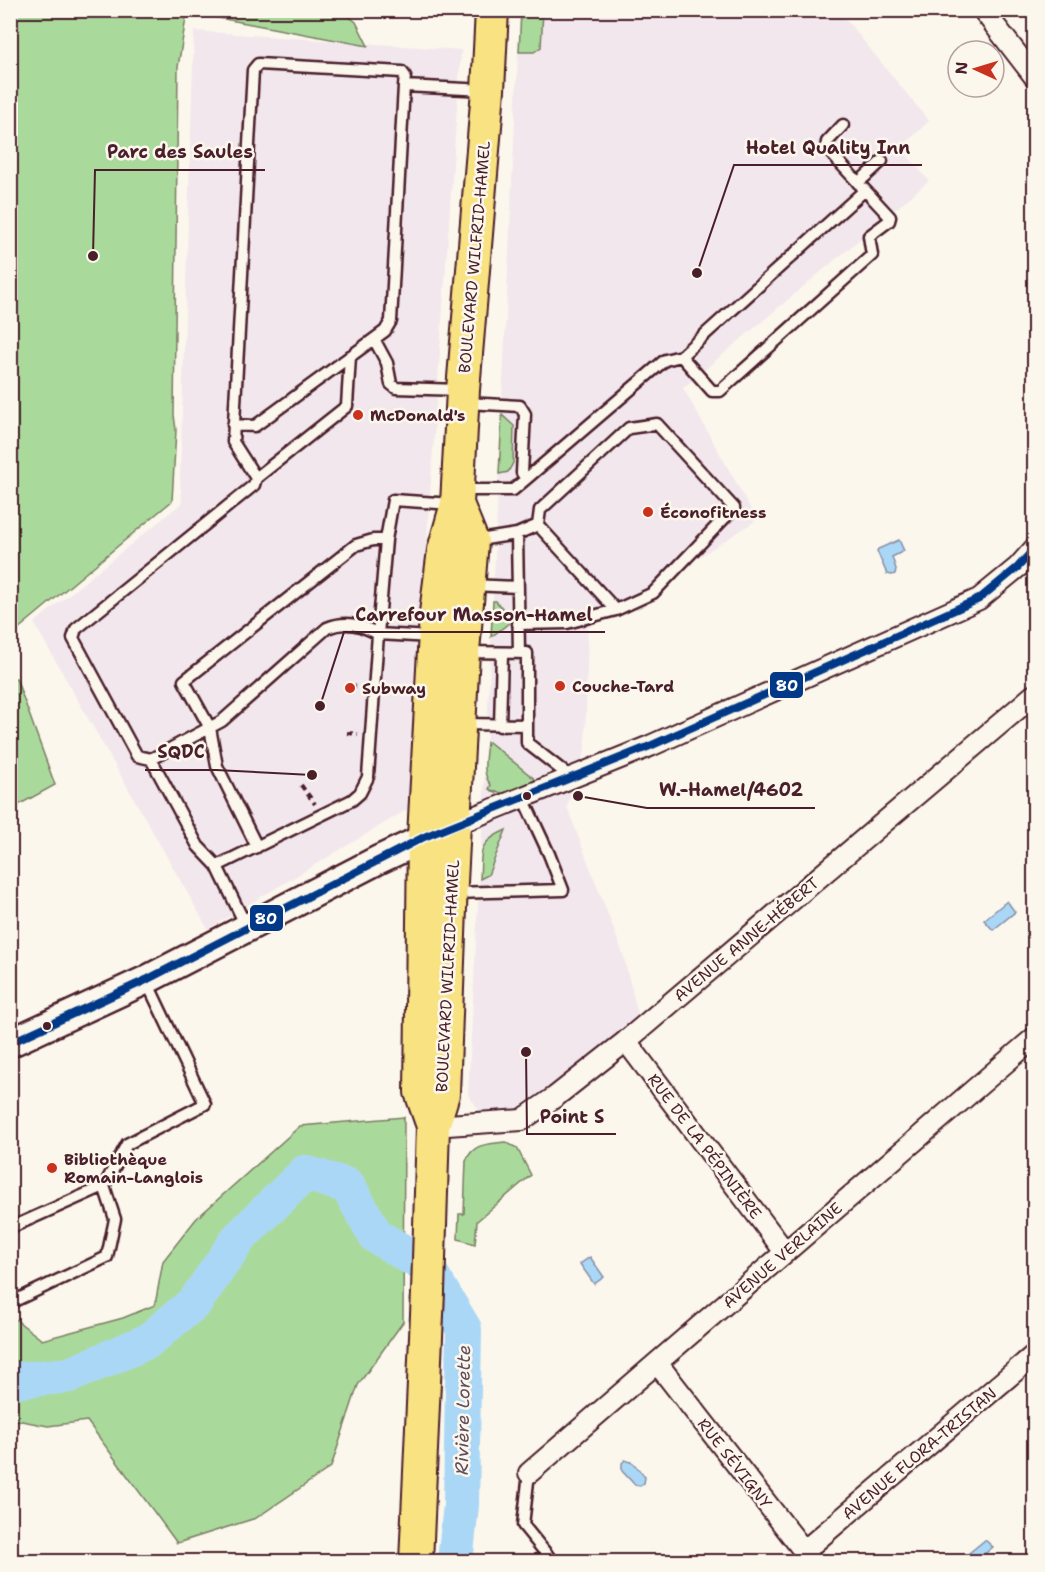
<svg xmlns="http://www.w3.org/2000/svg" width="1045" height="1572" font-family="'Shantell Sans',sans-serif">
<rect width="100%" height="100%" fill="#fbf7ec"/>
<filter id="ink" filterUnits="userSpaceOnUse"><feTurbulence type="fractalNoise" baseFrequency=".0167" numOctaves="2"/><feDisplacementMap in="SourceGraphic" scale="12" xChannelSelector="R" yChannelSelector="G"/><feConvolveMatrix kernelMatrix="1 2 1 2 8 2 1 2 1" color-interpolation-filters="sRGB"/></filter>
<g filter="url(#ink)">
<path fill="#f2e7ed" d="M520 11H839L929 121 901 148 929 181 683 388 757 520 588 628 585 750 567 807 623 954 638 1015 518 1115 488 1122 468 1095 485 773Z
M194 31 461 50 408 809 208 929 34 623 182 503 180 478Z"/>
<path fill="#aada9b" stroke="#7a7c63" stroke-width="1.5" d="M11 10 342 11 356 22 368 46 187 12 178 67 174 415 176 430 172 501 11 635Z
M521 11H543L541 47 534 52H519Z
M502 415 514 426 513 463 508 472 499 474Z
M493 601H496L510 617 509 623 491 637Z
M16 678 55 785 11 809 10 679Z
M487 742H489L537 781C521 787 505 799 489 789L491 785C481 774 486 756 487 742Z
M506 830 488 875 480 879C482 850 477 843 506 830Z
M404 1117 403 1322 358 1385 331 1467 256 1518 177 1543 87 1421 48 1426 11 1419V1316L42 1340 123 1318 155 1305 163 1261 196 1219 300 1126Z
M505 1142 517 1148 531 1175 477 1221 475 1244 458 1239 459 1214H464L466 1161C473 1143 488 1144 505 1142Z"/>
<path fill="#abd7f6" stroke="#848da5" stroke-width="1.5" d="M899 540 904 551 892 557 896 569 895 574 892 575 887 574 877 551 878 549Z
M1007 901 1015 912 993 930 984 920Z
M590 1257 604 1277 594 1284 580 1264Z
M625 1460 633 1463 645 1477 644 1483 640 1486 635 1485 622 1471V1463Z
M985 1540 993 1547 976 1561 969 1553Z"/>
<g fill="none" stroke-linecap="round" stroke-linejoin="round">
<path stroke="#abd7f6" stroke-width="36" d="M10 1381 70 1375 148 1341 195 1302 239 1238 305 1173 348 1186 376 1236 426 1266 464 1329 461 1505 455 1562"/>
<g stroke="#4a1f2b" stroke-width="15">
<path id="service" d="M858 183 882 161
M374 339 387 363 391 384 396 388 460 390
M681 356 712 391H720L872 255 869 236 889 221 890 217 865 190
M233 425 255 426 385 331 391 321 404 86
M256 478 347 406 350 356
M526 479 665 360 681 356 865 190 826 148 827 142 843 125
M461 490H513L526 479 522 473 525 414 520 406 466 403
M473 541 517 534
M470 585 518 587
M518 624 567 623 616 610
M465 652 527 653V743L572 778
M519 653 517 534 538 525 616 610 653 593 734 508 657 424 629 428 540 510 538 525
M461 724 526 725
M500 726 502 653
M151 759 137 756 73 638 76 629 254 485 256 478 233 442 253 70 258 64 402 72 405 76 404 86 486 90
M257 847 217 766 210 728 184 681 356 545 373 540H386
M217 866 198 846 151 759 222 721 327 628C346 620 362 625 378 634L386 540 393 500 453 504
M453 893 563 890 549 854 523 798
M247 928 217 866 352 800 360 793 368 777 378 634 432 637
M10 1228 104 1186
M10 1303 107 1257 115 1219 104 1186 127 1144 205 1104 146 980
M529 1473 523 1525 553 1562"/>
</g>
<g stroke="#4a1f2b" stroke-width="24">
<path id="minor" d="M983 10 1034 76
M454 825 650 746 979 599 1018 567 1034 549
M626 1041 785 1252
M433 1126 522 1120 555 1097 626 1041 1034 695
M657 1363 811 1560
M529 1473 1034 1038
M804 1551 1034 1355"/>
</g>
<g stroke="#4a1f2b" stroke-width="32">
<path id="secondary" d="M10 1043 146 980 378 860 442 830"/>
</g>
<g stroke="#4a1f2b" stroke-width="36">
<path id="primary" d="M433 1126 421 1092 424 837 436 613 444 550 457 504 463 390 488 90 492 10
M416 1562 428 1292 433 1126 443 1094 451 882 463 652 472 541 457 504"/>
</g>
<path stroke="#4a1f2b" stroke-width="4" stroke-dasharray="6 4.5" stroke-linecap="butt" d="M350 686 361 687
M347 733 358 734
M301 785 315 804"/>
<use href="#service" stroke="#fbf7ec" stroke-width="10"/>
<use href="#minor" stroke="#fbf7ec" stroke-width="20"/>
<use href="#secondary" stroke="#fbf7ec" stroke-width="27"/>
<use href="#primary" stroke="#f8e281" stroke-width="32"/>
<g stroke="#fbf7ec" stroke-width="12">
<path id="bus-1" d="M10 1043 146 980 424 837 650 746 979 599 1018 567 1034 549"/>
</g>
<use href="#bus-1" stroke="#013888" stroke-width="8"/>
</g>
</g>
<g fill="#c8321e" stroke="#fbf7ec" stroke-width="2">
<circle cx="358" cy="415" r="6"/>
<circle cx="648" cy="512" r="6"/>
<circle cx="560" cy="686" r="6"/>
<circle cx="350" cy="688" r="6"/>
<circle cx="52" cy="1168" r="6"/>
</g>
<g fill="#4a1f2b" stroke="#fbf7ec" stroke-width="2">
<circle cx="527" cy="796" r="5"/>
<circle cx="47" cy="1026" r="5"/>
</g>
<g text-anchor="middle" stroke-width="5" stroke-linejoin="round" paint-order="stroke">
<g font-size="16" fill="#4a1f2b" stroke="#fbf7ec">
<text transform="translate(474 257) rotate(-85)" y="6">BOULEVARD WILFRID-HAMEL</text>
<text transform="translate(746 939) rotate(-40)" y="6">AVENUE ANNE-HÉBERT</text>
<text transform="translate(447 976) rotate(-87)" y="6">BOULEVARD WILFRID-HAMEL</text>
<text transform="translate(705 1146) rotate(53)" y="6">RUE DE LA PÉPINIÈRE</text>
<text transform="translate(782 1255) rotate(-41)" y="6">AVENUE VERLAINE</text>
<text transform="translate(919 1453) rotate(-40)" y="6">AVENUE FLORA-TRISTAN</text>
<text transform="translate(735 1463) rotate(52)" y="6">RUE SÉVIGNY</text>
</g>
<g font-size="16" font-weight="bold" fill="#4a1f2b" stroke="#fbf7ec" text-anchor="start">
<text x="370" y="421">McDonald's</text>
<text x="660" y="518">Éconofitness</text>
<text x="572" y="692">Couche-Tard</text>
<text x="362" y="694">Subway</text>
<text x="64" y="1165">Bibliothèque<tspan x="64" dy="18">Romain-Langlois</tspan></text>
</g>
<g font-size="18" font-style="italic" fill="#624d5e" stroke="#fbf7ec">
<text transform="translate(463 1410) rotate(-89)" y="6">Rivière Lorette</text>
</g>
</g>
<path fill="none" stroke="#4a1f2b" stroke-width="2" d="M697 273L734 165H922M93 256L95 170H265M320 706L344 632H605M312 775L216 770H145M578 796L647 808H815M526 1052L527 1134H616"/>
<g fill="#4a1f2b" stroke="#fbf7ec" stroke-width="2">
<circle cx="697" cy="273" r="6"/>
<circle cx="93" cy="256" r="6"/>
<circle cx="320" cy="706" r="6"/>
<circle cx="312" cy="775" r="6"/>
<circle cx="578" cy="796" r="6"/>
<circle cx="526" cy="1052" r="6"/>
</g>
<g font-size="18" text-anchor="middle" font-weight="bold" fill="#4a1f2b" stroke="#fbf7ec" stroke-width="5" stroke-linejoin="round" paint-order="stroke">
<text x="828" y="154">Hotel Quality Inn</text>
<text x="180" y="158">Parc des Saules</text>
<text x="474" y="621">Carrefour Masson-Hamel</text>
<text x="181" y="758">SQDC</text>
<text x="731" y="796">W.-Hamel/4602</text>
<text x="572" y="1123">Point S</text>
</g>
<g stroke="#fbf7ec" stroke-width="2">
<rect x="769" y="671" width="35" height="28" rx="6" fill="#013888"/>
<rect x="249" y="904" width="35" height="28" rx="6" fill="#013888"/>
</g>
<g font-size="16" text-anchor="middle" font-weight="bold" fill="#fff">
<text x="787" y="691">80</text>
<text x="266" y="924">80</text>
</g>
<rect width="1045" height="1572" fill="none" stroke="#fbf7ec" stroke-width="36"/>
<rect x="18" y="18" width="1009" height="1536" fill="none" stroke="#4a1f2b" stroke-width="2" filter="url(#ink)"/>
<g transform="translate(976 69) rotate(274)"><circle r="28" fill="#fbf7ec" stroke="#b4a19f" stroke-width="1.5"/>
<path d="M0-4.5L10 22L0 15L-10 22Z" fill="#c8321e"/>
<text y="-9" font-size="16" font-weight="bold" text-anchor="middle" fill="#4a1f2b">N</text>
</g>
</svg>
